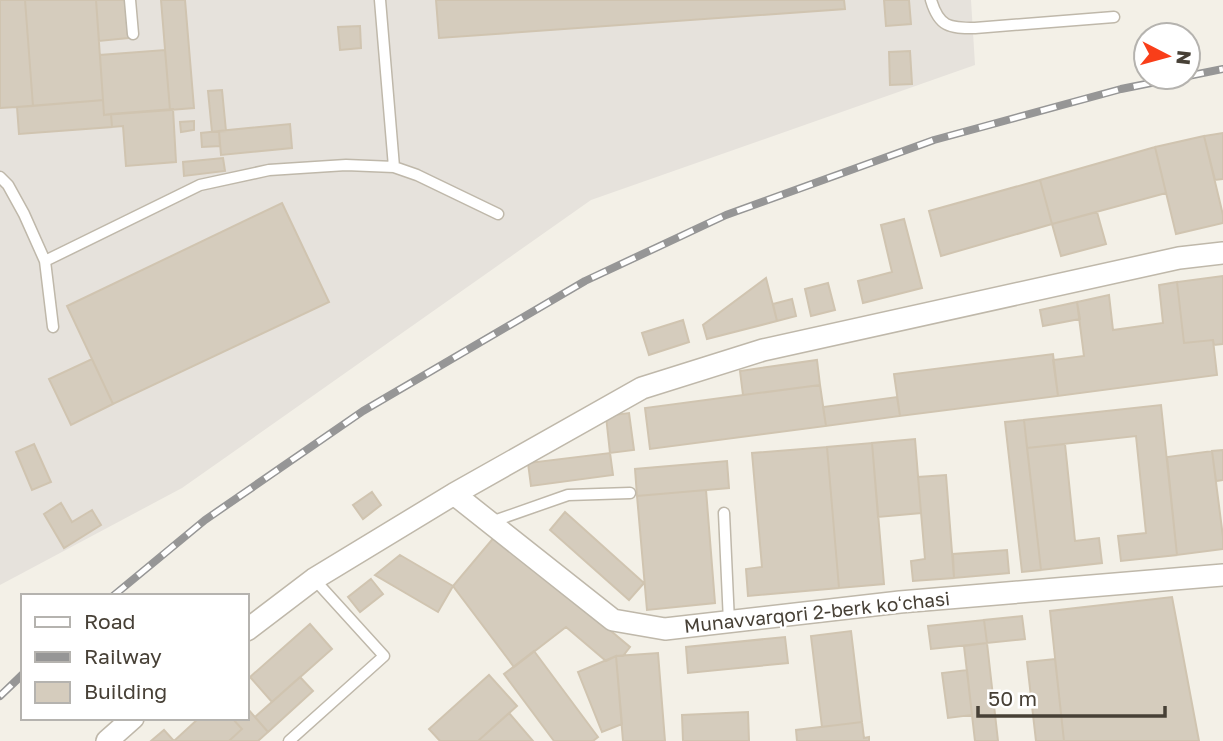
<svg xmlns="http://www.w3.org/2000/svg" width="1223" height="741" font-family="'Golos Text',sans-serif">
<rect width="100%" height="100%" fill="#f3f0e7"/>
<path fill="#e6e2dc" d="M0 0H971L975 65 591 200 182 488 0 585Z"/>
<path fill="#d5ccbd" stroke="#d0c4b0" stroke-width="2" d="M0 0H25L33 106 0 108Z
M25 0H96L103 100 33 106Z
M96 0H125L128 38 99 41Z
M161 0H185L194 108 170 110Z
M436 0H844L845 9 439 38Z
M884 0H909L911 24 886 26Z
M360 26 361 48 340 50 338 27Z
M165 50 170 110 104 115 100 55Z
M910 51 912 84 890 85 889 52Z
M222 90 226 131 212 132 208 91Z
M103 100 104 115 111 114 112 127 19 134 17 107Z
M173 109 176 162 126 166 123 126 112 127 111 114Z
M194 121V130L181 132 180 122Z
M290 124 292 148 221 155 219 131Z
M219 131 220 146 202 147 201 133Z
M1223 133V179L1215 180 1204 136Z
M1204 136 1223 215V223L1176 234 1155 147Z
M1155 147 1166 193 1052 224 1040 180Z
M223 158 225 171 184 176 183 162Z
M1040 180 1052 224 941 256 929 211Z
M282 203 329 302 113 404 67 306Z
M1097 212 1106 244 1061 256 1052 224Z
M904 219 922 288 863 303 858 281 892 272 881 225Z
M1223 276V344L1214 345 1213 340 1184 343 1177 282Z
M766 278 777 321 707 339 703 325Z
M1177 282 1184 343 1213 340 1217 375 1058 396 1053 360 1084 356 1077 302 1109 295 1113 330 1163 323 1159 285Z
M828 283 835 310 811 316 805 289Z
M792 299 796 316 777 321 773 304Z
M1077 302 1080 319 1043 326 1040 310Z
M683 320 689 342 649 355 642 333Z
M1053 354 1058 396 900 416 894 374Z
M92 359 113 404 71 425 49 379Z
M817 360 820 385 743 395 740 371Z
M820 385 826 426 650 449 645 408Z
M897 397 900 416 826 426 823 407Z
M1161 405 1177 555 1121 561 1118 536 1146 533 1136 436 1027 448 1024 420Z
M629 413 634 450 610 453 606 416Z
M1024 420 1041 570 1022 572 1005 422Z
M915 439 921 513 878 517 872 443Z
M872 443 884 584 839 588 827 447Z
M34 444 51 482 32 490 16 452Z
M1065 444 1075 541 1099 538 1102 563 1041 570 1027 448Z
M827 447 839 588 748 596 746 569 762 567 752 453Z
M1223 450V480L1216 481 1212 451Z
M1212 451 1223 537V549L1177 555 1167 457Z
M610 453 613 475 531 486 528 463Z
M727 461 729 488 637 496 635 469Z
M946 475 954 578 913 581 911 561 925 559 918 477Z
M706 490 715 603 647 610 637 496Z
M372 492 381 505 363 519 353 505Z
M61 503 72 522 92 510 101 525 64 548 44 514Z
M565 512 644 583 629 600 550 530Z
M496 535 630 647 623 656H616L606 661 566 627 514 667 453 586Z
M1007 550 1009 573 954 578 953 554Z
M400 555 453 586 438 612 375 575Z
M371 579 383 594 360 612 348 597Z
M1172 597 1199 741H1064L1050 611Z
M1022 616 1025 639 987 643 984 620Z
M984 620 987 643 931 649 928 626Z
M310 624 332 649 272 702 250 677Z
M851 631 862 722 822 727 811 636Z
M785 637 788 663 688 673 686 647Z
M987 643 998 741H975L964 646Z
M534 651 598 737 593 741H554L504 674Z
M658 653 665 741H623L616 656Z
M616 656 622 724 602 732 578 672Z
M1055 659 1064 741H1036L1027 662Z
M967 670 972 715 948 718 942 673Z
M489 675 517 706 478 741H440L429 729Z
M300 677 313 691 268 732 255 717Z
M247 708 268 732 258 741H229L242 729 232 718H247Z
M748 712 749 741H683L682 715Z
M509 713 533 741H478Z
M199 718H232L242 729 229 741H174Z
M862 722 864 738 869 737V741H797L796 730Z
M164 730 174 741H151Z"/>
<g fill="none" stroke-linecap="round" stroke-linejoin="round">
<g stroke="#bfb8aa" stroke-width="13">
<path id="service" d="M130 0 133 34
M380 0 394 167
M931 0C939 27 949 28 975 28L1114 17
M0 177 8 185 24 214 45 261 53 327
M45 261 200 185 269 170 346 165 394 167 417 175 498 214
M724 513 729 622
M491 522 568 495 630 493
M289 741 384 656 314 579"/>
</g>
<g stroke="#bfb8aa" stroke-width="24">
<path id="minor" d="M454 494 613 620 665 629 900 602 1223 575
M247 630 314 579 454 494 642 388 763 350 1179 258 1223 253
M107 741 133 718"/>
</g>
<use href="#service" stroke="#fff" stroke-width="10"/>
<use href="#minor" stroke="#fff" stroke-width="21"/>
<g stroke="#969696" stroke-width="8">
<path id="rail" d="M1188 76 1223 69
M113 596 205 520 363 411 585 281 726 215 934 140 1121 89 1181 77
M0 696 23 674"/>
</g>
<use href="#rail" stroke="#fff" stroke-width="5" stroke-dasharray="16" stroke-linecap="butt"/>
</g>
<g text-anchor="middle" stroke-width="5" stroke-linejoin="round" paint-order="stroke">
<g font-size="19" fill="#474036" stroke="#fff">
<text transform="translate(817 612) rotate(-6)" y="7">Munavvarqori 2-berk koʻchasi</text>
</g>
</g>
<rect x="21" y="594" width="228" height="126" fill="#ffffff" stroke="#b5b3af" stroke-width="2"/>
<rect x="35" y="617" width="35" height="10" fill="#ffffff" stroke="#b5b3af" stroke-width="2"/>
<text x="84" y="629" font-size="21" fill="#474036">Road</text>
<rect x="35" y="652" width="35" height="10" fill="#969696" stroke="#b5b3af" stroke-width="2"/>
<text x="84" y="664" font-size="21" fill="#474036">Railway</text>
<rect x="35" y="682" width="35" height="21" fill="#d5ccbd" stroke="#b5b3af" stroke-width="2"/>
<text x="84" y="699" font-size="21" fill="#474036">Building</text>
<g transform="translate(1167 56) rotate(96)"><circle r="33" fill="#ffffff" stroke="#b5b3af" stroke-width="2"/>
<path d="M0-5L12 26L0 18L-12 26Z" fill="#f93e19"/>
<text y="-10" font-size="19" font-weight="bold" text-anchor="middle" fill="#474036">N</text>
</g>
<path d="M978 706v10h187v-10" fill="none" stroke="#474036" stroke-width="3.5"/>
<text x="988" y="706" font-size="21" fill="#474036" stroke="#ffffff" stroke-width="5" paint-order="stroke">50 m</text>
</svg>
